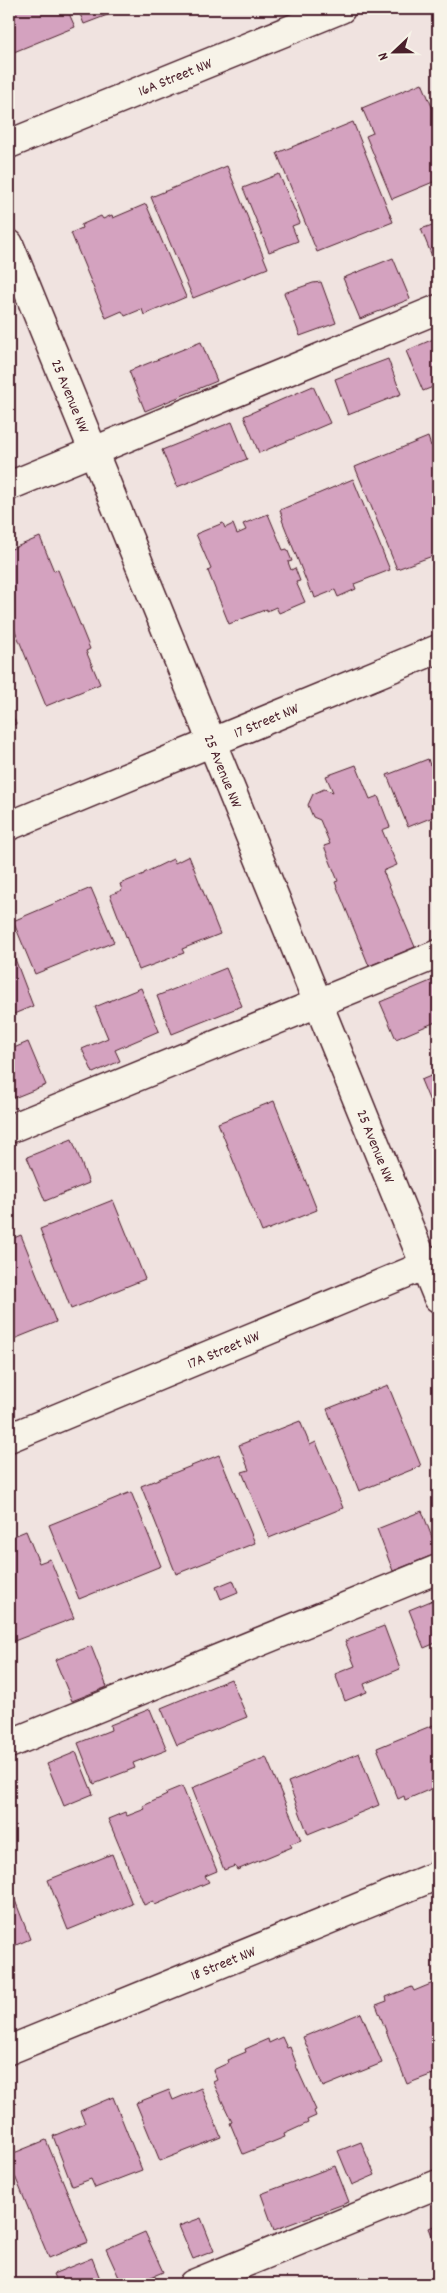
<svg xmlns="http://www.w3.org/2000/svg" width="447" height="2293" font-family="Dekko,sans-serif">
<rect width="100%" height="100%" fill="#f0e3e0"/>
<filter id="ink" filterUnits="userSpaceOnUse"><feTurbulence type="fractalNoise" baseFrequency=".02" numOctaves="2"/><feDisplacementMap in="SourceGraphic" scale="10" xChannelSelector="R" yChannelSelector="G"/><feConvolveMatrix kernelMatrix="1 2 1 2 8 2 1 2 1" color-interpolation-filters="sRGB"/></filter>
<g filter="url(#ink)">
<path fill="#d4a2bf" stroke="#4a1f2b" d="M9 9H67L75 27 9 54Z
M78 9H123L84 24Z
M422 83 433 109 438 107V180L392 199 366 136 373 133 362 108Z
M353 122 393 222 317 252 277 153Z
M227 166 268 268 193 298 151 197Z
M279 174 300 223 292 226 298 241 269 252 243 188Z
M146 204 186 297 144 315 142 309 125 316 122 311 106 318 71 233 82 228 81 225 101 216 103 219 112 215 113 218Z
M438 223V271L421 229Z
M393 258 410 299 360 319 343 278Z
M321 282 336 323 300 336 284 293 313 283Z
M438 337V385L423 391 406 351Z
M201 342 217 381 145 411 129 371Z
M388 359 401 394 348 415 335 379Z
M313 386 330 423 259 453 244 416Z
M232 422 247 459 177 487 162 450Z
M428 437 431 446 435 444 438 451V554L397 569 355 467Z
M353 479 390 570 354 584 356 589 338 597 335 590 315 598 313 592 311 593 282 520 283 519 280 510Z
M268 514 283 550 287 549 292 561 288 562 291 570 295 568 300 581 296 582 305 602 279 613 276 607 267 611V609L229 624 208 571 211 569 196 534 223 523 225 528 233 524 237 534 246 530 243 524Z
M40 537 54 571 58 570 90 649 86 651 100 684 46 706 9 616V550Z
M9 675 14 689 9 691Z
M9 706 16 724 9 727Z
M428 759 430 765 438 762V815L408 827 387 775Z
M356 765 370 799 378 796 390 827 382 830 397 865 383 871 415 947 369 966 335 882 338 881 324 846 330 844 320 820 313 817 308 805 313 794 324 789 333 792 326 776Z
M189 856 220 934 182 949 184 953 139 970 110 895 122 890 120 884 144 874V873L173 859 175 863Z
M91 888 114 942 35 974 13 921Z
M9 943 33 1006 9 1016Z
M226 968 242 1006 172 1034 157 996Z
M433 980 438 994V1021L396 1039 380 1002Z
M141 988 159 1031 115 1050 120 1061 93 1073 82 1049 108 1038 95 1007Z
M28 1042 46 1085 9 1100V1050Z
M438 1073V1121L421 1080Z
M274 1101 317 1210 262 1232 218 1123Z
M72 1139 89 1183 45 1201 27 1157Z
M113 1200 145 1279 71 1309 40 1229Z
M21 1235 56 1322 9 1341V1240Z
M388 1385 421 1466 359 1491 327 1409Z
M300 1421 310 1445 316 1442 343 1508 269 1538 242 1472 249 1470 239 1445Z
M219 1455 255 1543 176 1574 141 1486Z
M131 1492 161 1566 79 1599 49 1525Z
M422 1511 438 1553 393 1571 377 1529Z
M26 1531 39 1563 50 1559 74 1618 9 1643V1538Z
M233 1580 238 1592 221 1599 216 1587Z
M438 1598V1642L424 1648 409 1610Z
M384 1626 400 1669 364 1684 367 1692 345 1701 335 1674 355 1666 345 1641Z
M91 1646 107 1687 72 1701 55 1660Z
M231 1679 247 1717 177 1745 161 1708Z
M150 1709 167 1750 133 1763 135 1768 94 1784 78 1743 111 1730 110 1725Z
M438 1723V1786L405 1800 404 1796 398 1799 377 1748Z
M76 1752 93 1794 64 1806 47 1764Z
M359 1753 379 1805 308 1834 288 1782Z
M266 1757 301 1840 290 1844 292 1847 237 1870 235 1866 224 1870 192 1788Z
M182 1786 217 1871 205 1876 209 1882 155 1905 153 1901 144 1905 108 1819 125 1812 127 1816 145 1809 143 1806 167 1795 165 1793Z
M112 1854 132 1904 68 1930 48 1880Z
M11 1890 30 1939 9 1948V1891Z
M438 1981V2072L407 2084 376 2005 387 2001 386 1997 412 1987 414 1991Z
M361 2013 382 2063 323 2087 303 2037Z
M282 2037 287 2048 290 2047 297 2066H296L316 2110 314 2111 316 2116 307 2120 308 2123 284 2134 285 2137 243 2154 230 2123 232 2122 213 2082 217 2080 213 2070 228 2063 227 2060 246 2052 245 2049 268 2039 269 2043Z
M201 2088 221 2137 160 2161 136 2103 169 2090 173 2100Z
M113 2097 142 2170 95 2188 91 2179 72 2186 53 2136 85 2123 80 2111Z
M438 2125V2150L430 2128Z
M46 2140 88 2242 49 2258 9 2162V2155Z
M361 2142 375 2175 352 2185 338 2151Z
M335 2166 349 2202 274 2230 261 2194Z
M201 2218 214 2251 193 2259 179 2226Z
M438 2224V2251L429 2228Z
M145 2232 163 2272 134 2284H122L106 2249Z
M92 2258 102 2284H57L53 2274Z"/>
<g fill="none" stroke-linecap="round" stroke-linejoin="round">
<g stroke="#4a1f2b" stroke-width="31">
<g id="minor">
<path id="s1" d="M9 144 341 9"/>
<path id="s2" d="M9 244 438 1298"/>
<path d="M9 486 438 309"/>
<path id="s3" d="M9 826 438 649"/>
<path d="M9 1129 438 954"/>
<path id="s4" d="M9 1438 438 1260"/>
<path d="M9 1744 438 1569"/>
<path id="s5" d="M9 2050 438 1875"/>
<path d="M193 2284 438 2184"/>
</g>
</g>
<use href="#minor" stroke="#f7f3e8" stroke-width="28"/>
</g>
</g>
<g text-anchor="middle" stroke-width="5" stroke-linejoin="round" paint-order="stroke">
<g font-size="15" fill="#4a1f2b" stroke="#f7f3e8">
<text dy="5" stroke="none"><textPath href="#s1" startOffset="179">16A Street NW</textPath></text>
<text dy="5" stroke="none"><textPath href="#s2" startOffset="164">25 Avenue NW</textPath></text>
<text dy="5" stroke="none"><textPath href="#s3" startOffset="278">17 Street NW</textPath></text>
<text dy="5" stroke="none"><textPath href="#s2" startOffset="569">25 Avenue NW</textPath></text>
<text dy="5" stroke="none"><textPath href="#s2" startOffset="974">25 Avenue NW</textPath></text>
<text dy="5" stroke="none"><textPath href="#s4" startOffset="232">17A Street NW</textPath></text>
<text dy="5" stroke="none"><textPath href="#s5" startOffset="231">18 Street NW</textPath></text>
</g>
</g>
<rect width="447" height="2293" fill="none" stroke="#f7f3e8" stroke-width="30"/>
<rect x="15" y="15" width="417" height="2263" fill="none" stroke="#4a1f2b" stroke-width="2" filter="url(#ink)"/>
<g transform="translate(394 52) rotate(248)" stroke="#f7f3e8" stroke-width="4" paint-order="stroke">
<path d="M0-4L9 19L0 12L-9 19Z" fill="#4a1f2b"/>
<text y="-8" font-size="14" font-weight="bold" text-anchor="middle" fill="#4a1f2b">N</text>
</g>
</svg>
